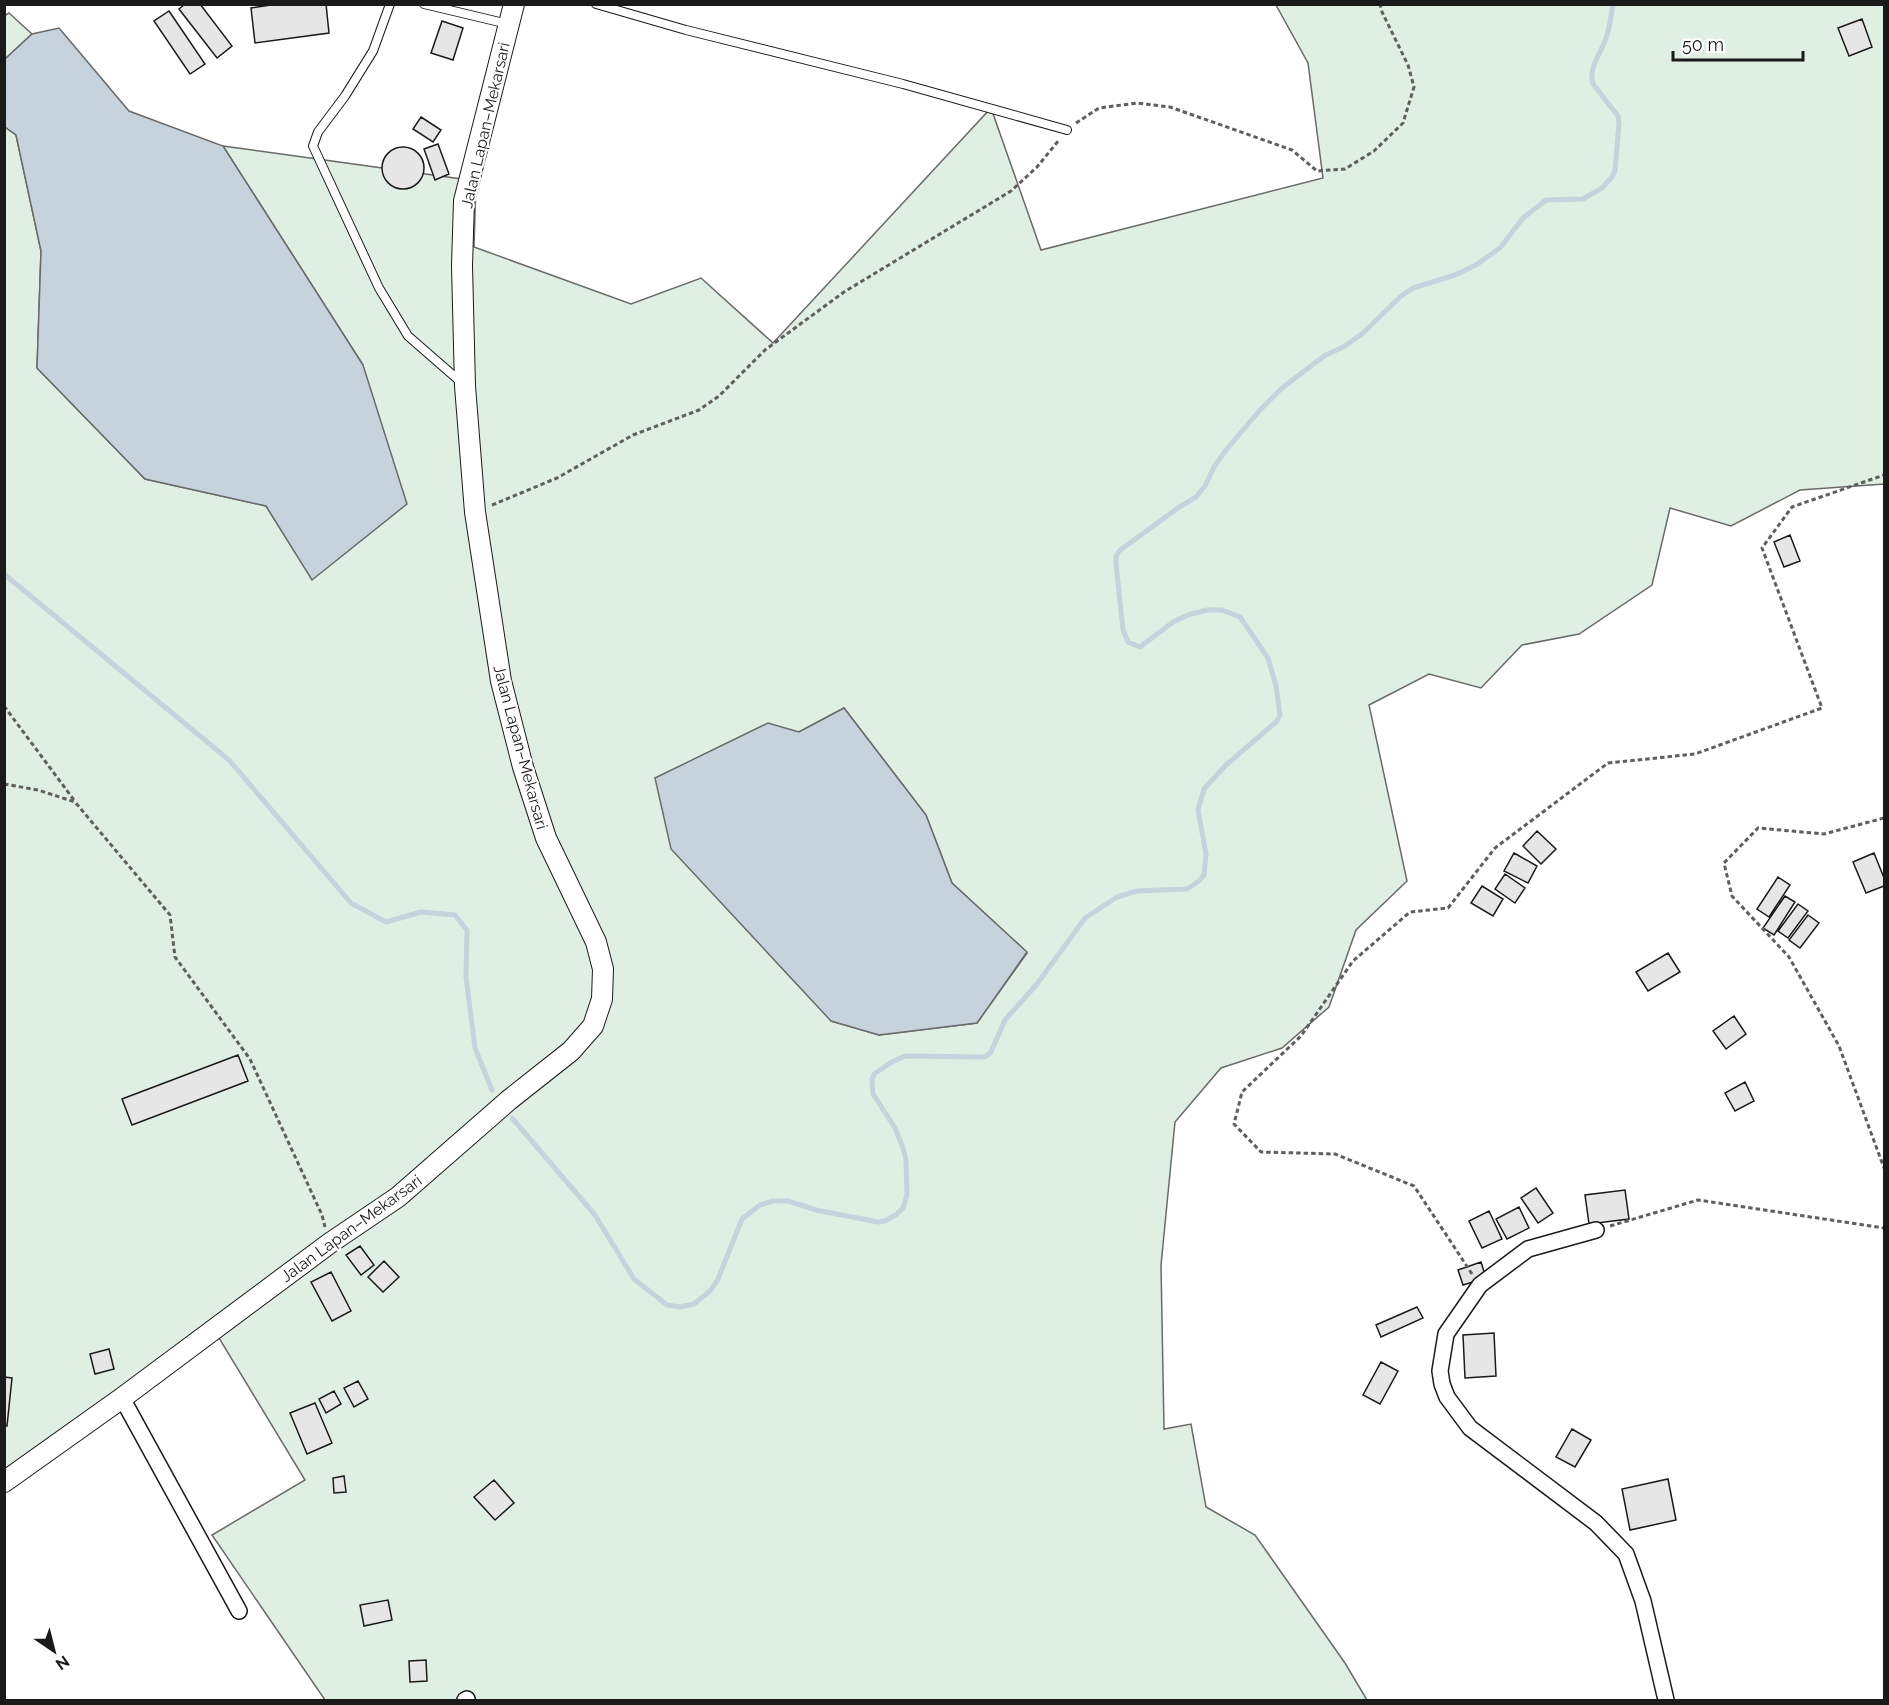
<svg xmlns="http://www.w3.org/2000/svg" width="1889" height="1705" font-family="Raleway,sans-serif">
<rect width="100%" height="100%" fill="#fff"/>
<path fill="#e0efe3" stroke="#6a6a6a" stroke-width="1.5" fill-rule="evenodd" d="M1276 5H1884V484L1800 490 1731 526 1670 508 1652 585 1579 634 1522 645 1481 688 1429 674 1369 705 1407 881 1356 930 1329 1007 1282 1048 1221 1068 1175 1122 1161 1265 1164 1429 1191 1424 1206 1507 1255 1535 1345 1663 1367 1700H325L212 1535 305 1480 213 1328 5 1469V127L16 135 41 251 37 368 145 479 266 506 312 579 363 365 223 146 476 181 474 247 631 304 701 278 773 343 991 108 1041 250 1323 178 1308 63ZM844 708 926 815 952 883 1027 953 977 1023 879 1035 831 1021 799 732Z
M9 13 32 34 5 59 4 16Z"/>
<path fill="#c6d2dc" stroke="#6a6a6a" stroke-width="1.5" d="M59 28 129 111 223 146 363 365 407 504 312 580 266 506 145 479 37 368 41 251 16 135 5 127V59L32 34Z
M844 708 926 815 952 883 1027 952 977 1023 879 1035 831 1021 671 849 655 778 768 723 799 732Z"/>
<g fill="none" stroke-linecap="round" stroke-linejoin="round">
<path stroke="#c6d2dc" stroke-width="5" d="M4 574 229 760 351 903 386 922 421 912 455 915 467 930 466 977 475 1048 492 1090
M512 1118 595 1215 634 1279 667 1305 680 1307 694 1304 711 1290 718 1279 742 1219 760 1205 773 1201H788L816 1210 878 1222 885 1221 897 1214 903 1208 907 1195 906 1160 903 1148 895 1128 873 1094 872 1080 874 1074 892 1062 905 1056 985 1057 991 1052 1005 1020 1037 984 1085 918 1117 897 1137 891 1187 889 1199 881 1204 875 1206 854 1198 810 1204 789 1225 766 1277 721 1280 715 1276 686 1268 658 1240 617 1222 610H1207L1188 615 1173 622 1140 647 1128 642 1123 630 1116 564V557L1119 551 1178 508 1196 497 1205 486 1214 467 1226 450 1260 410 1282 388 1324 356 1345 346 1363 333 1400 297 1413 288 1455 275 1476 265 1500 248 1523 218 1546 200 1583 199 1602 188 1612 177 1615 171 1619 123 1618 116 1593 84C1588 67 1601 54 1606 38 1610 28 1611 16 1613 4"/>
</g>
<path fill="#e6e6e6" stroke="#1a1a1a" stroke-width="1.5" d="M185 4H200L232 46 217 58 179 9Z
M278 4H326L329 33 255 43 251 8Z
M169 11 205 64 190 74 154 21Z
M1862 19 1872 47 1849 56 1838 28Z
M442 21 463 28 453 60 431 53Z
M421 117 441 130 433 142 413 129Z
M438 144 449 174 435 180 424 149Z
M382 168a21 21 0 1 1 42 0a21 21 0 1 1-42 0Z
M1790 535 1800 561 1784 567 1774 542Z
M1537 831 1556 849 1541 864 1523 846Z
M1514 853 1537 866 1528 883 1504 871Z
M1874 853 1884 878V886L1866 893 1853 862Z
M1505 874 1525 888 1515 903 1495 889Z
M1778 877 1790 885 1769 917 1757 909Z
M1482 886 1503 899 1493 916 1471 903Z
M1785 896 1795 902 1774 935 1763 928Z
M1798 904 1808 911 1788 938 1778 931Z
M1808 915 1819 923 1800 948 1789 940Z
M1668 953 1680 972 1648 991 1636 972Z
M1734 1016 1746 1034 1726 1049 1713 1031Z
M238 1055 248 1081 132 1125 122 1099Z
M1745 1082 1754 1101 1735 1111 1725 1093Z
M1536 1188 1553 1213 1538 1223 1521 1198Z
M1625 1190 1629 1219 1589 1224 1585 1195Z
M1519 1207 1529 1228 1507 1239 1496 1219Z
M1489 1211 1502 1239 1482 1248 1469 1221Z
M360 1246 374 1265 361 1275 346 1255Z
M384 1261 399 1277 383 1292 368 1277Z
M1481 1262 1486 1278 1463 1285 1458 1270Z
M331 1272 351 1311 332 1321 311 1282Z
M1417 1307 1423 1318 1381 1337 1376 1325Z
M1494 1333 1496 1376 1465 1378 1463 1335Z
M109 1349 114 1369 95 1374 90 1354Z
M1381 1362 1398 1371 1380 1404 1363 1395Z
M4 1377 12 1378 7 1426H4Z
M358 1381 368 1399 354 1407 344 1388Z
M334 1391 341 1404 326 1413 319 1399Z
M315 1403 332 1443 307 1454 290 1413Z
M1572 1429 1591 1440 1575 1467 1556 1457Z
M344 1476 346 1492 334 1493 333 1478Z
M1668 1479 1676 1520 1630 1530 1622 1489Z
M494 1480 514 1503 495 1520 474 1497Z
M388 1600 392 1620 364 1626 360 1605Z
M426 1660 427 1681 410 1682 409 1661Z"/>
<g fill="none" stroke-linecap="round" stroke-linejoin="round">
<g stroke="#1a1a1a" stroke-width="10">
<path id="service" d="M390 4 373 51 345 96 318 132 313 146 379 288 408 336 462 383
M424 4 508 24
M596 4 686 30 903 84 1067 130"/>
</g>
<g stroke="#1a1a1a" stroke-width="18">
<path id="minor" d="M1596 1230 1528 1249 1480 1285 1446 1334 1440 1371 1442 1384 1447 1397 1470 1428 1596 1523 1626 1554 1643 1601 1666 1700
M122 1398 239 1611
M465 1700 467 1699"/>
</g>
<g stroke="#1a1a1a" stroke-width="22">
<path id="tertiary" d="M4 1482 122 1398 330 1243 398 1197 509 1100 571 1051 593 1026 602 999 603 969 596 942 546 838 523 767 501 681 475 512 465 386 462 266 464 201 514 4"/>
</g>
<path stroke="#5f5f5f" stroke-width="3" stroke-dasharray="4.5 3" stroke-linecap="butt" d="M1076 123 1099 108 1137 103 1170 107 1292 150 1317 171 1345 169 1374 151 1403 123 1414 87 1408 65 1382 12 1380 4
M492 505 557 478 633 435 699 410 719 396 765 350 844 292 1011 191 1037 167 1059 140
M4 706 74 800
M4 784 38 790 75 802 170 915 175 957 250 1059 322 1215 325 1227
M1884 818 1824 834 1758 828 1724 863 1732 896 1789 957 1839 1046 1884 1168
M1610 1226 1698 1200 1884 1228
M1472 1274 1414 1186 1335 1154 1261 1152 1234 1124 1242 1092 1301 1036 1353 961 1410 912 1448 908 1495 848 1608 763 1695 754 1822 708 1762 548 1792 507 1884 475"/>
<use href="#service" stroke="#fff" stroke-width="8"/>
<use href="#minor" stroke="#fff" stroke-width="15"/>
<use href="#tertiary" stroke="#fff" stroke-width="20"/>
</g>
<g text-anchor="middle" stroke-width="4.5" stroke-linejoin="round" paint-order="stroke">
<g font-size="16" fill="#1a1a1a" stroke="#fff">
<text transform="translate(485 125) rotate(-77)" y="6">Jalan Lapan–Mekarsari</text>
<text transform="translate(521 747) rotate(75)" y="6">Jalan Lapan–Mekarsari</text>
<text transform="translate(351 1228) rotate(-36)" y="6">Jalan Lapan–Mekarsari</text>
</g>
</g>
<rect width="1889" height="1705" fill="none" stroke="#1a1a1a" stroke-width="12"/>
<g transform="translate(54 1651) rotate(145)" stroke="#ffffff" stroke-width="4.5" paint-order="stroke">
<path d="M0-4.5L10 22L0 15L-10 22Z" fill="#1a1a1a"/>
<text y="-9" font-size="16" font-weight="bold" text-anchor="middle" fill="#1a1a1a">N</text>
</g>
<path d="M1673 51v9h130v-9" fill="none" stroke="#1a1a1a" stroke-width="3"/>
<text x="1682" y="51" font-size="18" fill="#1a1a1a" stroke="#ffffff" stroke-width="4.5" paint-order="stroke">50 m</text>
</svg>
